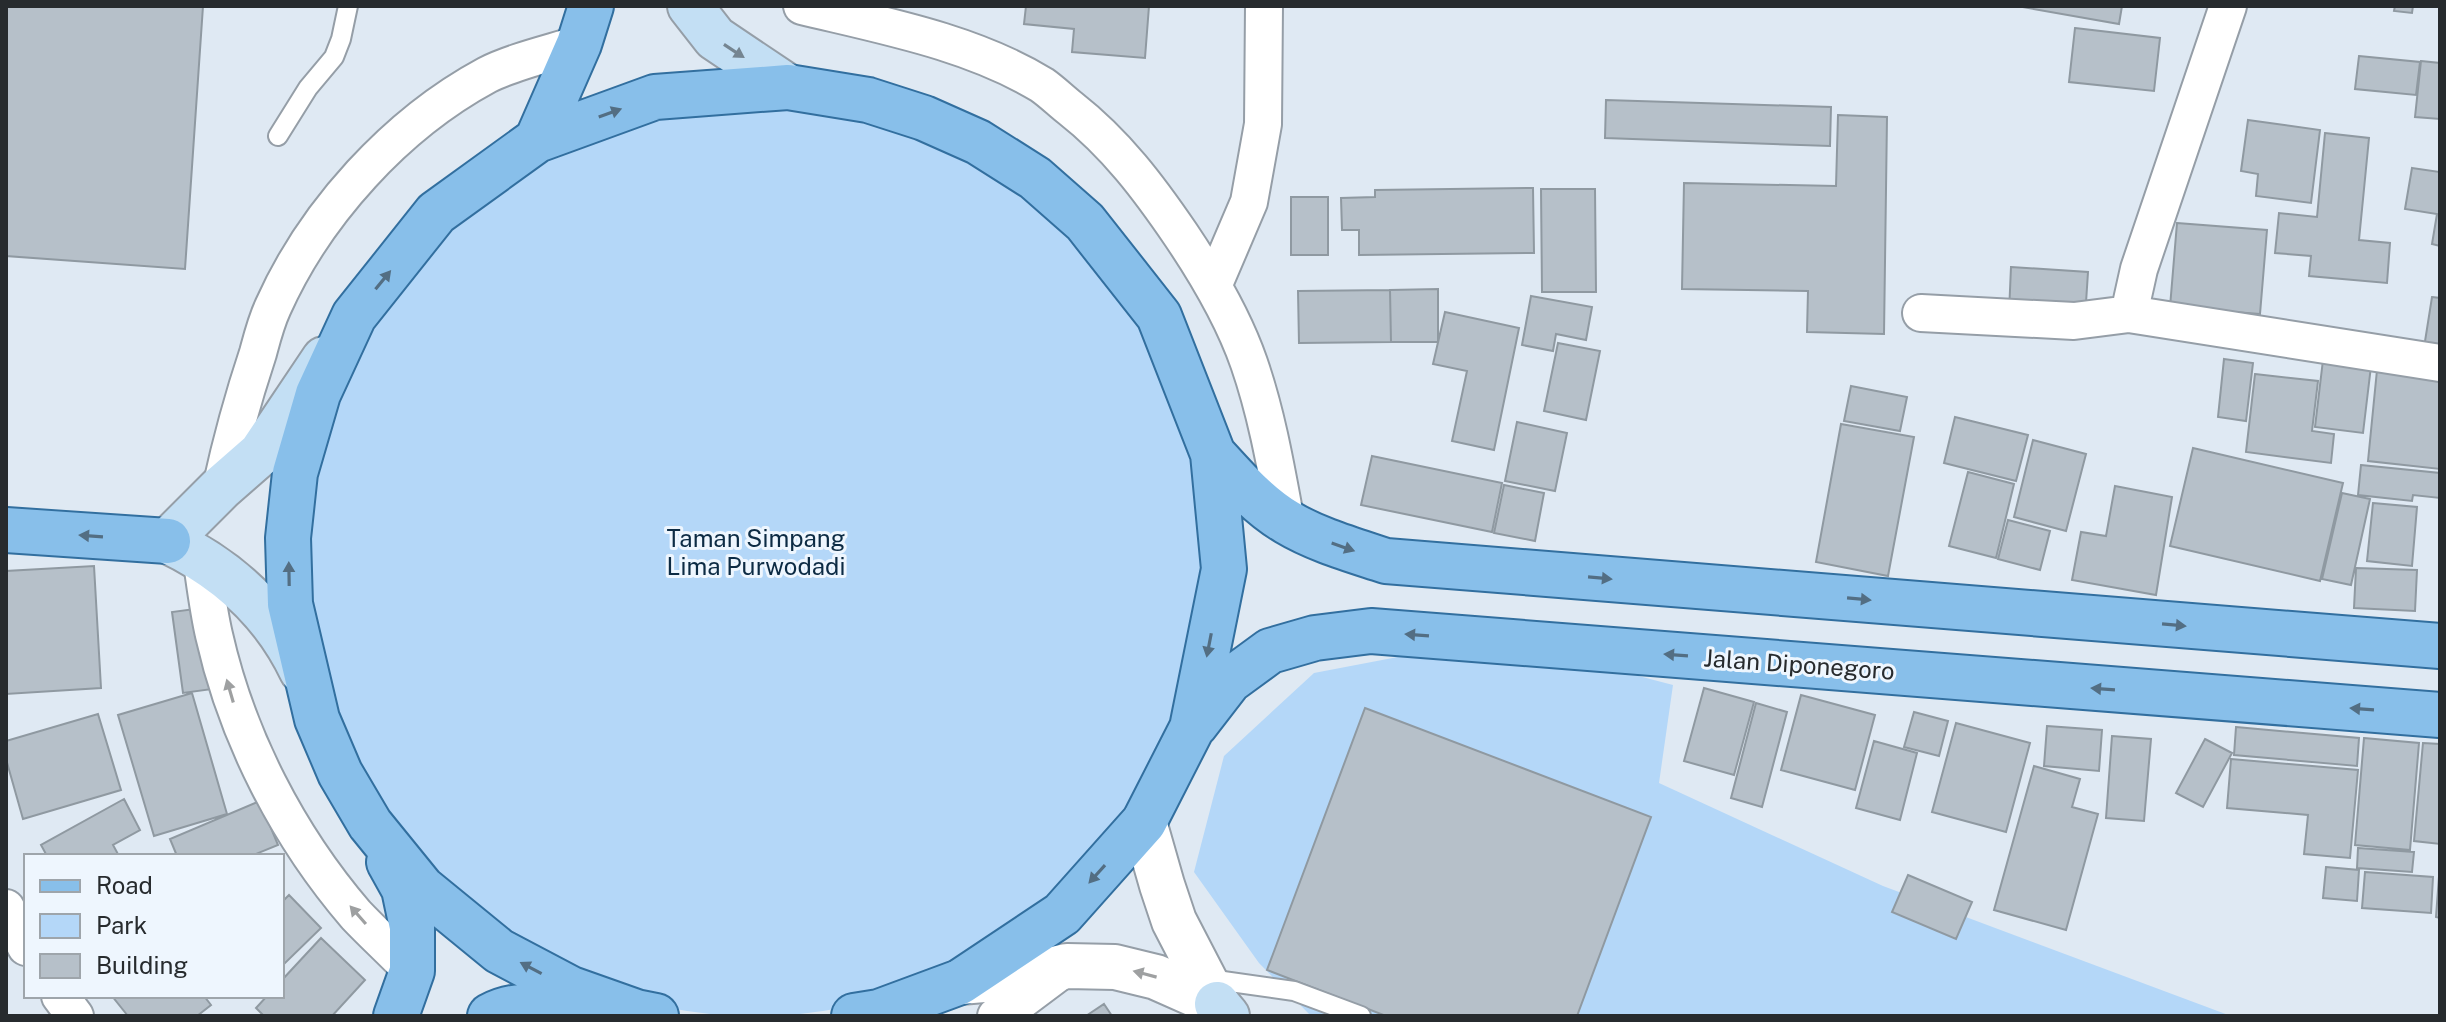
<svg xmlns="http://www.w3.org/2000/svg" width="2446" height="1022" font-family="'Public Sans',sans-serif">
<rect width="100%" height="100%" fill="#dfe9f3"/>
<path fill="#b4d7f8" d="M296 557a459 459 0 1 1 918 0a459 459 0 1 1-918 0Z
M1403 656 1627 673 1673 685 1659 783 1883 886 2231 1016H1311L1259 963 1194 872 1224 756 1314 673Z"/>
<path fill="#b6c0c9" stroke="#8f99a1" stroke-width="2" d="M6 6H203L185 269 6 256Z
M1026 6H1149L1145 58 1072 52 1074 29 1024 24Z
M2017 6H2122L2119 24Z
M2395 6H2413L2412 13 2394 11Z
M2075 28 2160 38 2154 91 2069 82Z
M2359 56 2420 62 2416 95 2355 89Z
M2421 61 2440 63V119L2415 117Z
M1606 100 1831 107 1830 146 1605 138Z
M1838 115 1887 117 1884 334 1807 332 1808 291 1682 289 1684 183 1836 186Z
M2248 120 2320 130 2311 203 2256 196 2258 174 2241 171Z
M2325 133 2369 138 2359 240 2390 243 2387 283 2309 276 2311 256 2275 253 2279 213 2317 217Z
M2412 168 2440 172V246L2432 244 2437 214 2405 209Z
M1533 188 1534 253 1359 255V230H1342L1341 198 1375 197V190Z
M1541 189H1595L1596 292H1542Z
M1291 197H1328V255H1291Z
M2177 223 2267 230 2260 314 2170 307Z
M2011 267 2088 272 2085 318 2009 313Z
M1438 289V342H1391L1390 290Z
M1390 290 1391 342 1299 343 1298 291Z
M1531 296 1592 307 1586 340 1556 334 1553 351 1522 345Z
M2432 297 2440 298V356L2423 354Z
M1445 312 1519 328 1494 450 1452 441 1467 371 1433 364Z
M1558 343 1600 351 1586 420 1544 411Z
M2224 359 2253 363 2246 421 2218 417Z
M2323 360 2371 366 2363 433 2315 427Z
M2377 370 2440 376V469L2368 461Z
M2255 374 2318 381 2312 431 2334 434 2331 463 2246 452Z
M1851 386 1907 397 1900 431 1844 421Z
M1955 417 2028 435 2016 481 1944 463Z
M1517 422 1567 433 1555 491 1505 481Z
M1841 424 1914 437 1888 576 1816 562Z
M2033 440 2086 454 2066 531 2014 517Z
M2193 448 2343 483 2320 581 2170 546Z
M1372 456 1502 483 1492 532 1361 505Z
M2361 465 2440 473V498L2413 495 2412 501 2358 495Z
M1968 472 2014 484 1996 558 1949 546Z
M1504 485 1544 493 1535 541 1494 533Z
M2115 486 2172 497 2156 595 2072 580 2081 532 2106 536Z
M2342 493 2370 499 2351 585 2322 579Z
M2373 503 2417 507 2412 566 2367 561Z
M2008 520 2050 531 2040 570 1998 559Z
M94 566 101 688 6 694V571Z
M2356 568 2417 570 2415 611 2354 608Z
M209 607 220 688 183 693 172 612Z
M1704 688 1754 702 1734 775 1684 761Z
M192 693 227 814 154 836 118 715Z
M1801 695 1875 715 1855 790 1781 770Z
M1756 703 1787 712 1762 807 1731 798Z
M1365 708 1651 817 1577 1016H1386L1267 970Z
M1914 712 1948 721 1939 756 1904 747Z
M98 714 121 790 23 819 6 759V741Z
M1956 723 2030 743 2006 832 1932 812Z
M2047 726 2102 730 2099 771 2044 766Z
M2236 727 2359 738 2357 766 2234 755Z
M2112 736 2151 739 2144 821 2106 818Z
M2364 738 2419 743 2410 850 2355 845Z
M2205 739 2232 753 2203 807 2176 793Z
M1874 741 1917 753 1900 820 1856 808Z
M2423 743 2440 744V844L2414 841Z
M2231 759 2358 770 2350 858 2304 854 2308 815 2227 808Z
M2034 766 2080 779 2072 807 2098 814 2066 930 1994 910Z
M124 799 140 830 113 845 119 856H47L41 845Z
M260 801 278 845 251 856H177L170 839Z
M2358 848 2414 852 2412 872 2357 868Z
M2440 863V918L2436 917Z
M2326 867 2359 870 2357 901 2323 898Z
M2365 872 2433 877 2431 913 2362 908Z
M1908 875 1972 902 1956 939 1892 912Z
M289 895 321 928 282 966V902Z
M321 938 365 980 332 1016H264L256 1008 267 996H282V980Z
M112 996H204L211 1005 197 1016H128Z
M1104 1004 1112 1016H1086Z"/>
<g fill="none" stroke-linecap="round" stroke-linejoin="round">
<g stroke="#959ea7" stroke-width="22">
<path id="service" d="M278 136 308 88 334 57 341 39 348 6
M1209 979 1294 991 1361 1016"/>
</g>
<g stroke="#959ea7" stroke-width="40">
<path id="minor" d="M802 6C881 25 972 42 1042 85 1052 92 1061 101 1070 108 1116 144 1149 188 1181 235 1208 275 1233 317 1249 363 1267 415 1276 468 1286 522
M1214 284 1249 202 1263 124 1264 6
M1921 313 2074 321 2129 314 2139 269 2228 6
M2129 314 2440 363
M221 488C231 442 243 398 258 353 262 338 266 322 273 307 315 213 396 124 487 75 512 62 551 53 579 44
M201 556C205 582 208 609 214 635 237 737 288 836 356 915 374 934 394 952 412 971
M6 908 26 947
M60 996 75 1016
M996 1016 1010 1009 1062 970"/>
</g>
<g stroke="#959ea7" stroke-width="48">
<path id="tertiary" d="M1144 822 1162 885 1174 921 1217 1004
M960 982 1020 977 1067 966 1115 967 1156 977 1217 1004"/>
</g>
<g stroke="#959ea7" stroke-width="48">
<path id="secondary" d="M690 6 715 38 788 87
M302 671C274 612 227 569 168 541L221 488 261 453 324 359
M1217 1004 1227 1016"/>
</g>
<g stroke="#326f9f" stroke-width="48">
<path id="primary" d="M537 140 579 44 591 6
M1213 454C1235 478 1258 505 1287 522 1317 540 1353 550 1386 561L2440 646
M6 530 168 541
M1195 725 1229 681 1270 651 1315 638 1371 631 2440 715
M389 862 404 889 412 927V971L396 1016
M490 1016C522 998 559 1010 594 1016
M656 1016 636 1012 571 989 499 951 422 888 370 824 340 773 317 719 290 604 288 538 295 473 318 394 354 316 436 213 537 140 655 97 788 87 868 100 924 118 978 142 1035 178 1085 222 1159 316 1213 454 1224 569 1192 728 1144 822 1062 914 960 982 879 1012 854 1016"/>
</g>
<use href="#service" stroke="#fff" stroke-width="18"/>
<use href="#minor" stroke="#fff" stroke-width="36"/>
<use href="#tertiary" stroke="#fff" stroke-width="44"/>
<use href="#secondary" stroke="#c3dff4" stroke-width="44"/>
<use href="#primary" stroke="#88bfea" stroke-width="44"/>
</g>
<defs><path id="oneway-solid" d="M-6-.8H1V-3.2L6.5 0L1 3.2V.8H-6Z" transform="scale(2)"/></defs>
<use fill="#758591" href="#oneway-solid" transform="translate(734 51) rotate(33)"/>
<g fill="#536e83">
<use href="#oneway-solid" transform="translate(610 113) rotate(-20)"/>
<use href="#oneway-solid" transform="translate(383 280) rotate(-51)"/>
<use href="#oneway-solid" transform="translate(91 536) rotate(-176)"/>
<use href="#oneway-solid" transform="translate(1343 547) rotate(19)"/>
<use href="#oneway-solid" transform="translate(289 574) rotate(-91)"/>
<use href="#oneway-solid" transform="translate(1600 578) rotate(5)"/>
<use href="#oneway-solid" transform="translate(1859 599) rotate(5)"/>
<use href="#oneway-solid" transform="translate(2174 625) rotate(5)"/>
<use href="#oneway-solid" transform="translate(1417 635) rotate(-176)"/>
<use href="#oneway-solid" transform="translate(1209 645) rotate(101)"/>
<use href="#oneway-solid" transform="translate(1676 655) rotate(-176)"/>
<use href="#oneway-solid" transform="translate(2103 689) rotate(-176)"/>
<use href="#oneway-solid" transform="translate(2362 709) rotate(-176)"/>
<use href="#oneway-solid" transform="translate(1097 874) rotate(132)"/>
<use href="#oneway-solid" transform="translate(531 968) rotate(-152)"/>
</g>
<g fill="#9ea0a1">
<use href="#oneway-solid" transform="translate(230 691) rotate(-106)"/>
<use href="#oneway-solid" transform="translate(358 915) rotate(-131)"/>
<use href="#oneway-solid" transform="translate(1145 974) rotate(-165)"/>
</g>
<g text-anchor="middle" stroke-width="6" stroke-linejoin="round" paint-order="stroke">
<g font-size="24" fill="#0c2b44" stroke="#eef6fe">
<text x="756" y="547">Taman Simpang<tspan x="756" dy="28">Lima Purwodadi</tspan></text>
</g>
<g font-size="24" fill="#272b2e" stroke="#eef6fe">
<text transform="translate(1799 665) rotate(4)" y="8">Jalan Diponegoro</text>
</g>
</g>
<rect width="2446" height="1022" fill="none" stroke="#272b2e" stroke-width="16"/>
<rect x="24" y="854" width="260" height="144" fill="#eef6fe" stroke="#9ea5ab" stroke-width="2"/>
<rect x="40" y="880" width="40" height="12" fill="#88bfea" stroke="#9ea5ab" stroke-width="2"/>
<text x="96" y="894" font-size="24" fill="#272b2e">Road</text>
<rect x="40" y="914" width="40" height="24" fill="#b4d7f8" stroke="#9ea5ab" stroke-width="2"/>
<text x="96" y="934" font-size="24" fill="#272b2e">Park</text>
<rect x="40" y="954" width="40" height="24" fill="#b6c0c9" stroke="#9ea5ab" stroke-width="2"/>
<text x="96" y="974" font-size="24" fill="#272b2e">Building</text>
</svg>
